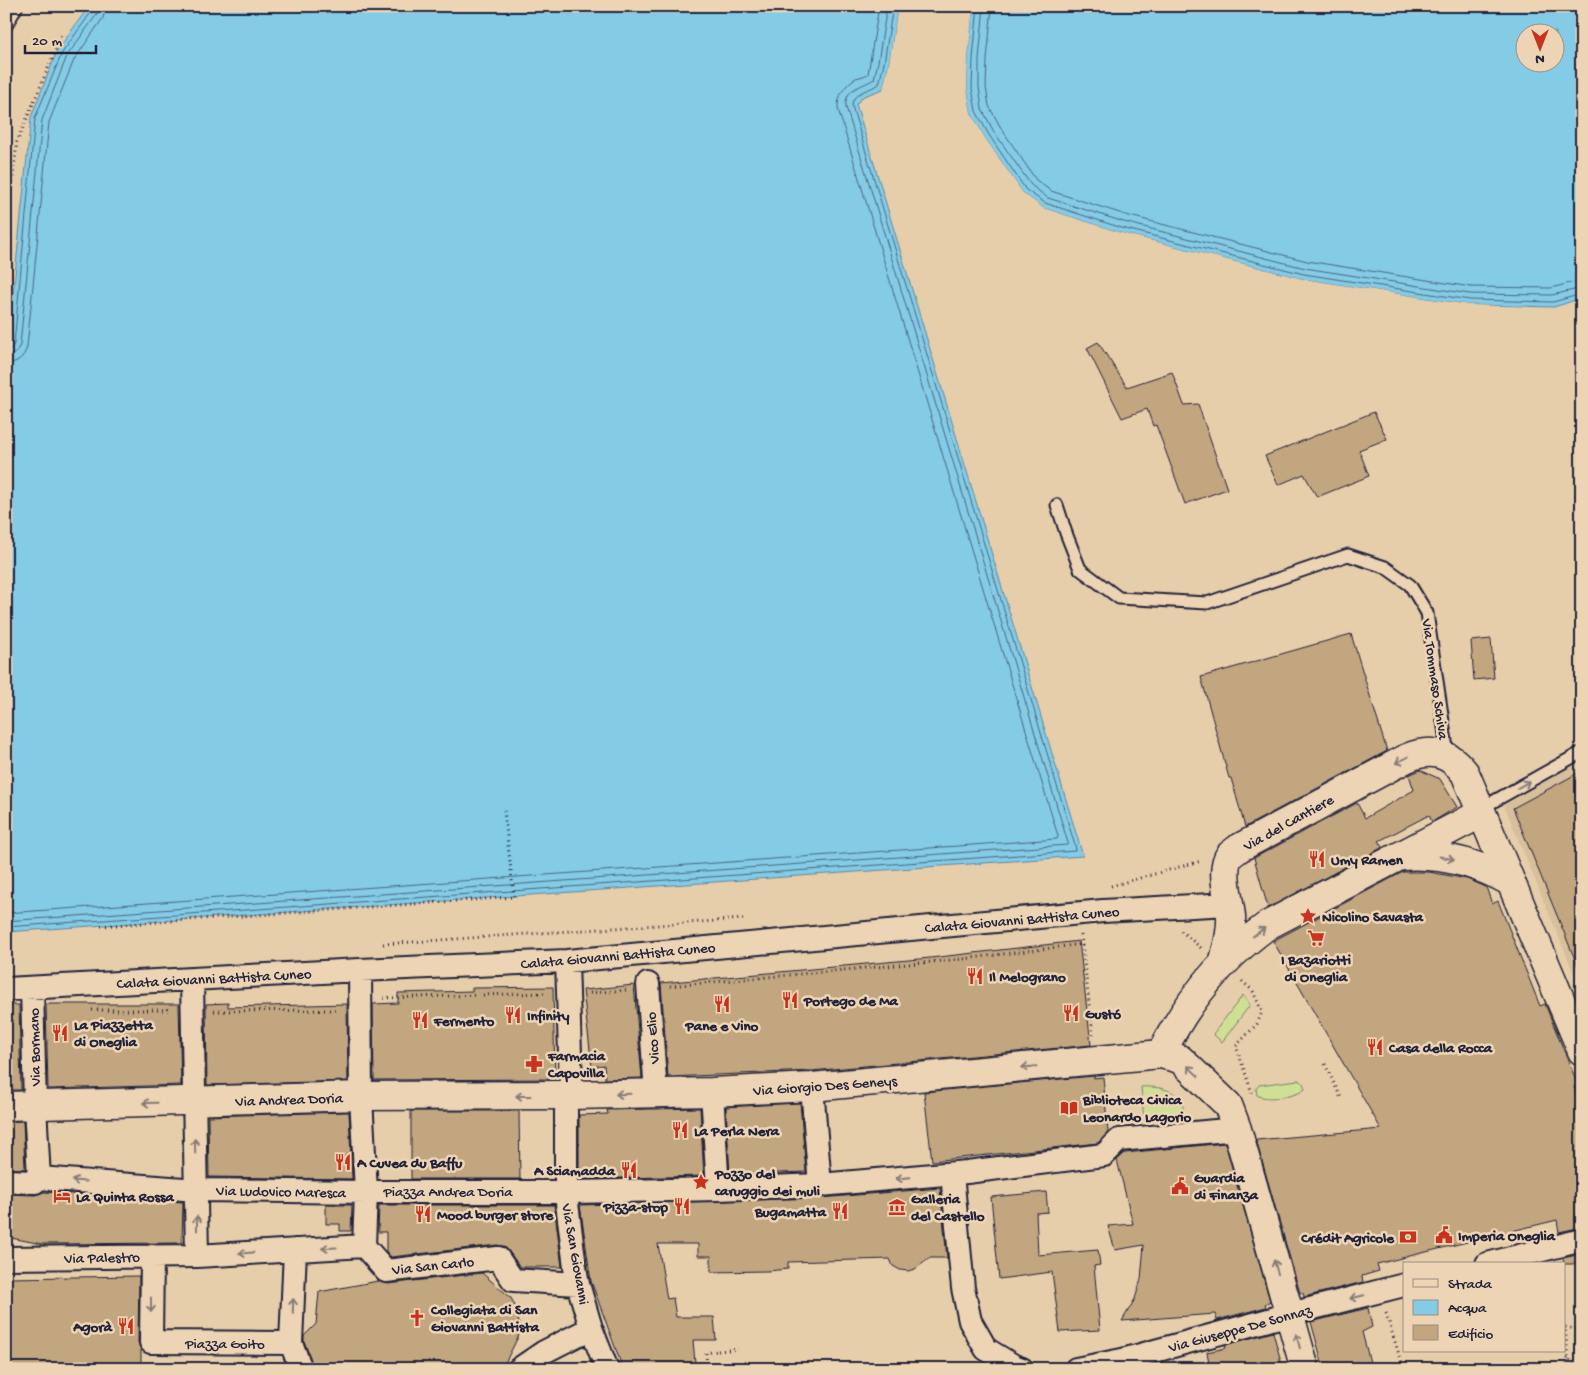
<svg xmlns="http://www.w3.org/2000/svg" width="1588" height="1375" font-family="'Gochi Hand',sans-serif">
<rect width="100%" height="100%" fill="#e7ceab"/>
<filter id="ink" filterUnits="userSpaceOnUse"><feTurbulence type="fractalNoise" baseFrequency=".02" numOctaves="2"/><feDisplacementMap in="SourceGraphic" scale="10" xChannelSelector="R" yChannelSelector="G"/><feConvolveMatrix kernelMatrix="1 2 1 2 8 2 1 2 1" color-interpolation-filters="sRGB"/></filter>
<g filter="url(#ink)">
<path fill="#d8bf9c" d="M1582 761V993L1504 805Z"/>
<path fill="#cfe094" stroke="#788168" d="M1243 995 1250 1005 1222 1042 1213 1034Z
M1298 1080 1303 1083 1305 1089C1297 1097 1266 1101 1257 1095L1256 1089 1259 1085Z
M1141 1087C1163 1086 1185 1091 1184 1117L1144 1120Z"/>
<path fill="#84cbe5" stroke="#5d87a1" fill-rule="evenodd" d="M89 6H898L889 64 883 89 864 96 856 104 1083 856 6 932V364L31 117 57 51Z
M973 6H1582V298L1554 307 1469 305 1303 279 1121 233 1043 208 1023 193 985 138 971 113 967 88 968 58ZM1526 32H1556V62H1526Z"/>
<path fill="#e7ceab" d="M898 6H901L892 64 886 89H883L889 64Z
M971 6H973L968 58 967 88 971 113 985 138 1023 193 1043 208 1121 233 1303 279 1469 305 1531 307 1535 310 1469 308 1303 281 1120 235 1042 210 1021 195 983 139 969 114 965 88 966 58Z"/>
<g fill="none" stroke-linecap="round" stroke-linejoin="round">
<path stroke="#49667f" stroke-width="1" d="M978 6 973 59 972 88 976 111 989 135 1026 190 1045 203 1122 228 1304 274 1470 300 1553 302 1582 294
M984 6 979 59V87L982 109 994 132 1031 185 1048 198 1124 222 1305 268 1470 294 1552 295 1582 288
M992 6 987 60 986 87 989 106 1001 128 1036 180 1051 191 1126 215 1307 261 1471 287 1551 288 1582 280
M6 350 11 349 14 344 35 118 62 53 92 11 93 6
M6 356 16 353 20 345 42 120 67 56 97 14 99 6
M6 364C17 363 24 358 27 347L49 122 74 60 103 18 106 6
M6 913 1057 839 1058 836 838 109C837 97 845 84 856 78 860 77 864 76 868 74L879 6
M6 921 1067 845 1068 843 846 107C844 88 862 87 874 79L878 62 887 6
M6 927 1075 851 1076 849 852 106C853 91 869 91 879 84L884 63 893 6"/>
</g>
<path fill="#c1a67f" stroke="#22223b" d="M1098 342 1127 387 1172 372 1184 405 1198 404 1227 489 1185 504 1156 425 1153 426 1147 409 1122 418 1087 348Z
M1374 412 1387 439 1359 450 1369 476 1317 497 1304 474 1278 485 1265 456Z
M1351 634 1387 751 1245 827 1231 778H1229L1201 677Z
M1491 639 1494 678 1474 680 1471 641Z
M1420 770 1440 779 1457 807 1432 822 1429 815 1379 841 1383 847 1268 908 1254 858 1357 803 1365 818 1414 790 1409 775Z
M1582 771V974H1581L1513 808Z
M1403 872H1429L1467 879 1486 887 1492 904 1498 901 1540 1006 1545 1004 1578 1085 1574 1087 1582 1108V1227L1559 1232 1557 1220 1377 1264 1379 1271 1362 1276 1363 1282 1304 1297 1303 1293H1300L1256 1140 1381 1129 1273 941Z
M1079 941 1091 1045 811 1071 668 1077 661 983 930 958Z
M634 985 642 1078 605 1079 604 1065 592 1067 583 990Z
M553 987 555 1079 374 1080 373 1004 398 1003V993L472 991V988Z
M228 1003V1007L347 1004 348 1081 207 1085 206 1004Z
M46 1004H179L181 1085 48 1089Z
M6 1005H19L21 1090H6Z
M1094 1076V1078L1103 1077 1108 1132 1098 1143 932 1161 924 1092Z
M800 1103 806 1172 730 1175 726 1107Z
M700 1108 704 1176 579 1179V1115L608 1114 607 1110Z
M411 1111H519L520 1179H411Z
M349 1112 352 1179 209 1177 208 1116Z
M23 1121 25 1169 6 1168V1122Z
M1225 1143 1270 1301 1265 1304 1266 1307 1217 1320 1215 1314 1122 1321 1135 1299 1141 1279 1144 1245 1115 1250 1108 1226 1133 1224 1117 1160 1125 1153Z
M940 1188 947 1258H930L915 1269 908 1271 900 1270 893 1266 890 1259 788 1262V1269L767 1271 711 1272V1256H698V1244H658L667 1299 673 1298 676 1317H714L716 1340H693L695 1363 683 1365V1369H623L591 1281 580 1205 821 1198Z
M44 1192 183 1202 182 1243 42 1244 6 1237V1194L35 1195Z
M1046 1192 1048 1212 1036 1213 1038 1255 1098 1250 1100 1265 1094 1266 1100 1330 1060 1332 1052 1272 999 1279 991 1197Z
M326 1205H352L351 1231H340V1224H326Z
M379 1205H554L562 1267H520L508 1250 503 1246 497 1245 391 1257 386 1251V1232H378Z
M1582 1254V1264H1564L1563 1258Z
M482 1273 511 1298 517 1310 520 1333 502 1369H311V1360L304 1341V1336L316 1324 319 1292 378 1281 388 1284Z
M139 1276 138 1342 141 1350V1369H6V1278Z
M1368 1308 1372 1327 1362 1332 1371 1366 1355 1369H1324L1311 1322Z
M1273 1332 1283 1369H1210L1207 1352 1226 1348 1225 1345Z"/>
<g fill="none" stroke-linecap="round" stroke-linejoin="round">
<g stroke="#22223b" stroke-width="15">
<path id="lane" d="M6 26 17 6
M1057 505 1066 533 1080 569 1119 598 1207 603 1348 555 1385 567 1410 585 1427 613 1448 755
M1480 809 1582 752"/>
</g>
<g stroke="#22223b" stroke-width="26">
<path id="street" d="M567 961 571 1086
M360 970 361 1096 366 1192 364 1246 386 1271 498 1258 513 1280 578 1284
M192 980 197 1256
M648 984 656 1093
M32 988 35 1106 39 1178 197 1190 366 1192H574L718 1189 820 1185
M6 989 360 970 567 961 1103 911 1229 904
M812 1087 820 1185 967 1172 1104 1155 1119 1140 1237 1129
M712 1092 718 1189
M566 1111V1195L575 1267 578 1284 591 1328 607 1369
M952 1174 963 1288 970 1321 986 1349 1014 1366 1022 1369
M6 1181 35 1182 39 1178
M152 1256 151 1342 291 1343 295 1250
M6 1258 197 1256 364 1246
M1487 1264 1582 1240
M291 1343 299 1364 298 1369
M519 1369 544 1352 591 1328
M1076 1369 1122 1360 1290 1314 1404 1285"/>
</g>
<g stroke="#22223b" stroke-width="31">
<path id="secondary" d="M1402 856C1441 853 1477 863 1511 882
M1223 964C1227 948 1232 934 1231 917 1230 901 1219 869 1230 855 1232 853 1237 850 1239 848L1407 758C1431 748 1449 752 1465 773L1582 1051
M1161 1054C1186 1003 1222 958 1268 925L1482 813"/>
</g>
<g stroke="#22223b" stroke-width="31">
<path id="primary" d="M6 1106 361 1096 571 1095 712 1092 812 1087 1161 1054 1180 1059 1228 1105 1237 1129 1305 1369"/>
</g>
<path stroke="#22223b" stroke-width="3" stroke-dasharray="1 4" stroke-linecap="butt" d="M6 92 11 75
M6 237 17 142 62 35
M1111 886 1201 861
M101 926 514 897 504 810
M1181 931 1201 948
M1081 935 1093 1035
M383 944 744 919
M1242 981 1253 991 1262 1012 1257 1024 1236 1046 1252 1093
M670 986 963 959 1082 944
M590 993 626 990
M383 998 546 993
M92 1010H171
M214 1011 338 1010
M1325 1064 1341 1098
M1386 1313 1402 1364 1412 1369
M718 1351 738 1349
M707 1369 706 1353 717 1351
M1385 1369 1402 1364
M1566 1369 1568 1358
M1576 1369 1568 1357 1565 1327 1582 1330"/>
<use href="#lane" stroke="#ecd4b4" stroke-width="11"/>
<use href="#street" stroke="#ecd4b4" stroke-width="22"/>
<use href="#secondary" stroke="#ecd4b4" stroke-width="28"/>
<use href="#primary" stroke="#ecd4b4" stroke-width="28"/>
</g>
<defs><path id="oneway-shaft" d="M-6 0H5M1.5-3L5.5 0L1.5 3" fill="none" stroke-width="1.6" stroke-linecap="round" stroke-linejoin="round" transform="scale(1.25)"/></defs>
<g stroke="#877b78">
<use href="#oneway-shaft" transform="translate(1402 760) rotate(153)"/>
<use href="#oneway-shaft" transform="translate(1523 785) rotate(-29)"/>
<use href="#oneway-shaft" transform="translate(1447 858) rotate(12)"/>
<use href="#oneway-shaft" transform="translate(1259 932) rotate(-36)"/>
<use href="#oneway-shaft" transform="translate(1029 1067) rotate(175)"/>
<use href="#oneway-shaft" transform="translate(1193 1071) rotate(-137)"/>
<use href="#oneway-shaft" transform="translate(623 1094) rotate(178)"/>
<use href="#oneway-shaft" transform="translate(523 1096) rotate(180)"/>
<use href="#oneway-shaft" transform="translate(150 1103) rotate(179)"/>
<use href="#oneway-shaft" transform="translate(195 1146) rotate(-92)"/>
<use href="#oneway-shaft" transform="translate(903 1178) rotate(175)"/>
<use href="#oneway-shaft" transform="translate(79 1181) rotate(-176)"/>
<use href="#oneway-shaft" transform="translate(197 1223) rotate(-90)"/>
<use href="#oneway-shaft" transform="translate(329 1248) rotate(177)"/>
<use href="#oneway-shaft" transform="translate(246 1253) rotate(176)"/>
<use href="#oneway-shaft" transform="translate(1276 1267) rotate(-106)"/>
<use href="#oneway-shaft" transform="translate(1357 1297) rotate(166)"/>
<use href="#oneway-shaft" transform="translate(151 1305) rotate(90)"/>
<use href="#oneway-shaft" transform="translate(293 1306) rotate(-88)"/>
<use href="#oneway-shaft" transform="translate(1298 1341) rotate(-105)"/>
</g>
</g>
<defs>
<g id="restaurant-bare" transform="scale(1.35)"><path d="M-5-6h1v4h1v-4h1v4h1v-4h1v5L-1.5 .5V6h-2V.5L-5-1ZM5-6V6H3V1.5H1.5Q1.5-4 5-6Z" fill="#c8321e" stroke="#ecd4b4" stroke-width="2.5" paint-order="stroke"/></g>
<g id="sight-bare" transform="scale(1.35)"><path d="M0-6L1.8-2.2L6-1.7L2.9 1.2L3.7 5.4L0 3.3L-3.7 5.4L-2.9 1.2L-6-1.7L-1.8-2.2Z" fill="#c8321e" stroke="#ecd4b4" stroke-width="2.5" paint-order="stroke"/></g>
<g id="supermarket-bare" transform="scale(1.35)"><path d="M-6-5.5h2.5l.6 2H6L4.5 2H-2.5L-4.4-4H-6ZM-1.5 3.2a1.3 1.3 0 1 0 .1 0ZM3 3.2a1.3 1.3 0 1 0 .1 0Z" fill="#c8321e" stroke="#ecd4b4" stroke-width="2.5" paint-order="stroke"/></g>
<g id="pharmacy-bare" transform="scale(1.35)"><path d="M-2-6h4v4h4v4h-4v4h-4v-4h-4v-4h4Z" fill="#c8321e" stroke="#ecd4b4" stroke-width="2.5" paint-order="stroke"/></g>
<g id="library-bare" transform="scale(1.35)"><path d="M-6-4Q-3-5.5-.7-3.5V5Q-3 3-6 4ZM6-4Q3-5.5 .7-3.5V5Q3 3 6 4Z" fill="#c8321e" stroke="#ecd4b4" stroke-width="2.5" paint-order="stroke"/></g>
<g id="civic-bare" transform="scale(1.35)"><path d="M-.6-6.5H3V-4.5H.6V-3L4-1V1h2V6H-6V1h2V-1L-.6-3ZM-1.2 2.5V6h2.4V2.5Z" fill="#c8321e" stroke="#ecd4b4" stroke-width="2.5" paint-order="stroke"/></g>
<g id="hotel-bare" transform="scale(1.35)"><path d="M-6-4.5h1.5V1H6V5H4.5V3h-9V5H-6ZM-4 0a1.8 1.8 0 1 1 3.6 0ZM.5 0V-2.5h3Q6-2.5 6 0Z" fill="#c8321e" stroke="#ecd4b4" stroke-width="2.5" paint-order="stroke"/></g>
<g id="museum-bare" transform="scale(1.35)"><path d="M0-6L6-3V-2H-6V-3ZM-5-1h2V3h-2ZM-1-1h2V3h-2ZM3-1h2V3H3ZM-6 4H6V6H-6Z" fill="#c8321e" stroke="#ecd4b4" stroke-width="2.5" paint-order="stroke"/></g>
<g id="bank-bare" transform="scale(1.35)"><path d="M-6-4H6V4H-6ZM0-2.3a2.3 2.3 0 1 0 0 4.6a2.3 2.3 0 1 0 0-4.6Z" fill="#c8321e" stroke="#ecd4b4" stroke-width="2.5" paint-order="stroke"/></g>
<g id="church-bare" transform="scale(1.35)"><path d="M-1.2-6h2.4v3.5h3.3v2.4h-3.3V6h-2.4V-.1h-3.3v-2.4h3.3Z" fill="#c8321e" stroke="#ecd4b4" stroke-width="2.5" paint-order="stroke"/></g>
</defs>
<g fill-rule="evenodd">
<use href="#restaurant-bare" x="1317" y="859"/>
<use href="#sight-bare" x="1308" y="916"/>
<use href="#supermarket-bare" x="1316" y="938"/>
<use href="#restaurant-bare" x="975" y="976"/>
<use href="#restaurant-bare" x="790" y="1000"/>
<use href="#restaurant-bare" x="722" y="1004"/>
<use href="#restaurant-bare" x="1071" y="1013"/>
<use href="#restaurant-bare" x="513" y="1015"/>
<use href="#restaurant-bare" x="420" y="1020"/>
<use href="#restaurant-bare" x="60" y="1033"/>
<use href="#restaurant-bare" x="1375" y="1047"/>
<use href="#pharmacy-bare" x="534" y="1064"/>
<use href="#library-bare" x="1069" y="1108"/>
<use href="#restaurant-bare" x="680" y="1130"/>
<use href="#restaurant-bare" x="343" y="1162"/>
<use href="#restaurant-bare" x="629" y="1170"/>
<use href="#sight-bare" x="701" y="1182"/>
<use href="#civic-bare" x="1180" y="1186"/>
<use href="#hotel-bare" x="62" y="1196"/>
<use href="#restaurant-bare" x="682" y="1206"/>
<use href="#museum-bare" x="897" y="1207"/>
<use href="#restaurant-bare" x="840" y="1211"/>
<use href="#restaurant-bare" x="423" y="1214"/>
<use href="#civic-bare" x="1444" y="1235"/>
<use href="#bank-bare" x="1408" y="1237"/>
<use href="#church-bare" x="417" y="1318"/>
<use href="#restaurant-bare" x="126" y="1326"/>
</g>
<g text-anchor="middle" stroke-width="5" stroke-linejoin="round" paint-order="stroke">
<g font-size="15" fill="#22223b" stroke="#ecd4b4">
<text transform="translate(1436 679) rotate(82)" y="5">Via Tommaso Schiva</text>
<text transform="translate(1288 822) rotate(-29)" y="5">Via del Cantiere</text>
<text transform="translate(1022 919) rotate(-5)" y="5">Calata Giovanni Battista Cuneo</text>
<text transform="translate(618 955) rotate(-5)" y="5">Calata Giovanni Battista Cuneo</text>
<text transform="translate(214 978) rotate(-3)" y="5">Calata Giovanni Battista Cuneo</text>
<text transform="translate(652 1038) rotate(-94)" y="5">Vico Elio</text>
<text transform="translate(34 1047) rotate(-91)" y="5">Via Bormano</text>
<text transform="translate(825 1085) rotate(-4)" y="5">Via Giorgio Des Geneys</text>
<text transform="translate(289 1099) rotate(-2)" y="5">Via Andrea Doria</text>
<text transform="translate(281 1191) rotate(1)" y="5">Via Ludovico Maresca</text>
<text x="448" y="1196">Piazza Andrea Doria</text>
<text transform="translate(576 1254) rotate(80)" y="5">Via San Giovanni</text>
<text transform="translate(102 1257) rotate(-1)" y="5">Via Palestro</text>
<text transform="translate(433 1265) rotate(-6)" y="5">Via San Carlo</text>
<text transform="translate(1240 1328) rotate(-15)" y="5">Via Giuseppe De Sonnaz</text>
<text x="225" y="1348">Piazza Goito</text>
</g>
<g font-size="15" font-weight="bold" fill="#22223b" stroke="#ecd4b4" text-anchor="start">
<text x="1331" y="864">Umy Ramen</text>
<text x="1322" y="921">Nicolino Savasta</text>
<text x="1316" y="964" text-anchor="middle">I Bazariotti<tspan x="1316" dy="17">di Oneglia</tspan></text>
<text x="989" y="981">Il Melograno</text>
<text x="804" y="1005">Portego de Ma</text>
<text x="1085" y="1018">Gustó</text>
<text x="527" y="1020">Infinity</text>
<text x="434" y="1025">Fermento</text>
<text x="74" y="1029">La Piazzetta<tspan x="74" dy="17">di Oneglia</tspan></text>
<text x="722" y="1030" text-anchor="middle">Pane e Vino</text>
<text x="1389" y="1052">Casa della Rocca</text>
<text x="548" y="1060">Farmacia<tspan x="548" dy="17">Capovilla</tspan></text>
<text x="1083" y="1104">Biblioteca Civica<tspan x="1083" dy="17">Leonardo Lagorio</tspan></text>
<text x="694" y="1135">La Perla Nera</text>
<text x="357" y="1167">A Cuvea du Baffu</text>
<text x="615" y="1175" text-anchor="end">A Sciamadda</text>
<text x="715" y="1178">Pozzo del<tspan x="715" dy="17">caruggio dei muli</tspan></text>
<text x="1194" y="1182">Guardia<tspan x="1194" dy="17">di Finanza</tspan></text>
<text x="76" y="1201">La Quinta Rossa</text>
<text x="911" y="1203">Galleria<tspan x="911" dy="17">del Castello</tspan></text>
<text x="668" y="1211" text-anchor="end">Pizza-stop</text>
<text x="826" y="1216" text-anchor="end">Bugamatta</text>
<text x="437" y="1219">Mood burger store</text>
<text x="1458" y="1240">Imperia Oneglia</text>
<text x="1394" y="1242" text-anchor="end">Crédit Agricole</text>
<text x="431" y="1314">Collegiata di San<tspan x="431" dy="17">Giovanni Battista</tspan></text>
<text x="112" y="1331" text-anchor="end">Agorà</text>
</g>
</g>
<rect width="1588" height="1375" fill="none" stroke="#ecd4b4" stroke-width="25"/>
<rect x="12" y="12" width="1563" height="1350" fill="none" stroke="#22223b" stroke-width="2" filter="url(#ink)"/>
<rect x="1403" y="1262" width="162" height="90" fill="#ecd4b4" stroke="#9b8d84"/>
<rect x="1413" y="1279" width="25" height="8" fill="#ecd4b4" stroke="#9b8d84"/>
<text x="1448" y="1288" font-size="15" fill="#22223b">Strada</text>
<rect x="1413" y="1300" width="25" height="15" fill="#84cbe5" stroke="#9b8d84"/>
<text x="1448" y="1312" font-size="15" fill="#22223b">Acqua</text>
<rect x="1413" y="1325" width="25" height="15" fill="#c1a67f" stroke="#9b8d84"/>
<text x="1448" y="1338" font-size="15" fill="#22223b">Edificio</text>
<g transform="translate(1540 48) rotate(180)"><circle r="24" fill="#ecd4b4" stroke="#9b8d84"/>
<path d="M0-4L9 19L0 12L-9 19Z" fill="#c8321e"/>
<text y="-8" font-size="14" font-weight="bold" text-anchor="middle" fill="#22223b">N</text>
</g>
<path d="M25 45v8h71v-8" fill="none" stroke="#22223b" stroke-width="2.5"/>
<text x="32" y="45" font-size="15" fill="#22223b" stroke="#ecd4b4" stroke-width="4" paint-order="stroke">20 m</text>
</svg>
